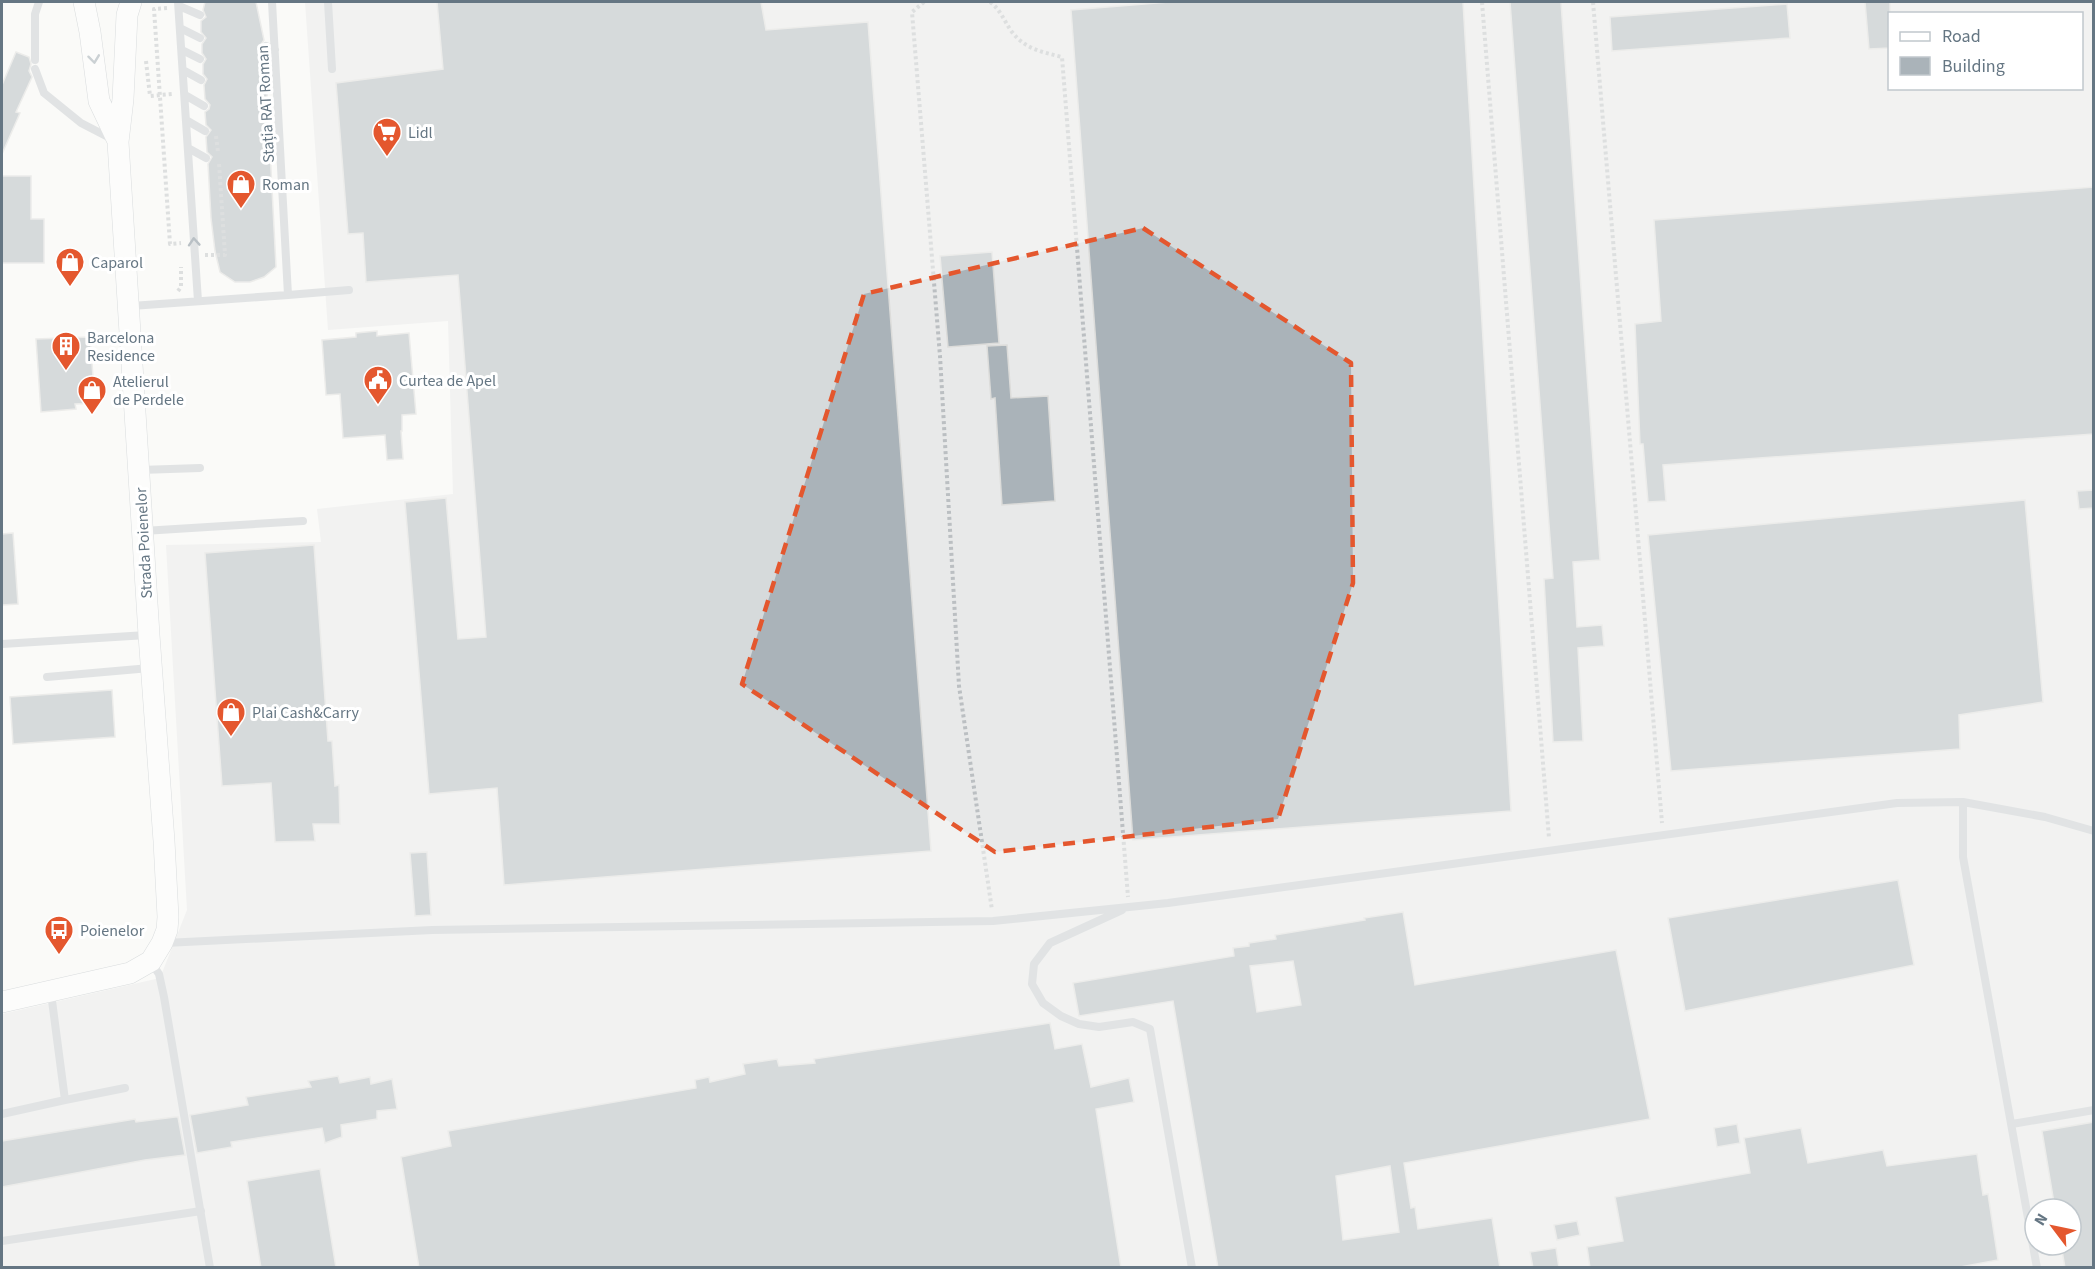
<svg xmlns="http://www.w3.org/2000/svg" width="2095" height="1269" font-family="'Source Sans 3',sans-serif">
<rect width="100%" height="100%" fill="#fafaf8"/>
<path fill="#e8e9e9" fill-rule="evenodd" d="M305 2H2093V1267H2V1014L160 978 187 910 166 545 321 542 317 509 453 494 448 321 328 330ZM1890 14H2082V88H1890ZM2035 1209H2071V1245H2035Z"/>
<path fill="#aab3b9" stroke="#dcdcda" stroke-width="1.5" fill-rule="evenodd" d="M205 2H256L264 40 260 46 265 52 276 267 264 277 250 282H235L220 272 215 251 211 218 208 164 212 157 207 152 206 137 211 130 206 125 205 112 209 109 210 105 205 99 204 85 207 79 203 74V64L206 59 202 53V44L206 38 201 32V21L206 17 203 10Z
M437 2H761L766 30 868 22 931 851 504 885 497 788 429 794 405 502 446 498 458 639 486 637 458 275 366 282 363 233 348 234 336 83 443 69Z
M1169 2H1463L1511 811 1133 840 1071 10Z
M1510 2H1561L1600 560 1573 562 1577 627 1602 625 1604 646 1578 648 1583 741 1553 742 1544 579 1553 578Z
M1865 2H1890V48L1869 49Z
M1787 4 1790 38 1612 51 1610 17Z
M16 52 29 57 31 64 29 71 32 77 16 112 20 113 2 154V85Z
M2 176H31V219H44V263H2Z
M2094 187V434L1663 465 1666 501 1648 502 1643 444H1640L1635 324 1661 321 1654 220Z
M992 252 999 343 948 347 940 256Z
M377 331V336L409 333 416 414 402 415V431H401L403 459 387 460 385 435 343 438 340 394 326 395 322 340 356 337V333Z
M90 337 95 403 75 404 76 409 41 412 36 339Z
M1007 345 1011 398 1048 396 1055 501 1002 505 995 398 991 399 987 346Z
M2094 490V508L2079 509 2077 491Z
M2025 500 2043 702 1959 715 1960 749 1671 771 1648 535Z
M13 533 18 604 2 605V534Z
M314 545 328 741H332L335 786 339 785 340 824H313L315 841 275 842 271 783 222 786 205 553Z
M112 690 115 737 13 744 10 697Z
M427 852 431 915 415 916 410 853Z
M1898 880 1914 965 1685 1011 1668 918Z
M1403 912 1415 985 1616 950 1650 1119 1404 1163 1411 1208 1415 1207 1418 1229 1492 1218 1500 1268H1218L1173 1001 1079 1016 1073 983 1234 956 1233 948 1249 946V943L1276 939 1275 935 1365 920 1364 918ZM1293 961 1301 1005 1257 1012 1250 966ZM1390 1166 1399 1232 1343 1240 1336 1176Z
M1050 1023 1055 1049 1082 1044 1091 1087 1129 1078 1134 1102 1096 1109 1121 1268H419L401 1157 451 1146 448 1131 696 1088 695 1080 709 1077 710 1082 745 1074 743 1064 777 1059 779 1066 815 1063 814 1059Z
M338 1076 340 1083 370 1077 371 1084 392 1079 397 1109 377 1111V1119L341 1125 342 1137 325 1143 322 1128 231 1142 232 1147 197 1153 190 1115 248 1105 246 1097 311 1087 308 1081Z
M175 1117H178L185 1155 145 1160 2 1187V1141L135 1119 136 1122Z
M2094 1122V1268H2065L2061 1245H2071V1209H2055L2042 1131Z
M1737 1124 1740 1143 1717 1147 1714 1128Z
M1801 1128 1808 1163 1883 1150 1887 1166 1977 1154 1983 1195 1988 1194 1998 1260 1955 1268H1590L1587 1247 1623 1241 1615 1197 1750 1173 1744 1138Z
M320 1169 336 1268H261L247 1181Z
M1577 1221 1580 1235 1557 1240 1554 1225Z
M1556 1248 1559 1268H1533L1530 1252Z"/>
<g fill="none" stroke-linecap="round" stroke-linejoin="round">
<g stroke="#b3babf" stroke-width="22">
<path id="secondary" d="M84 2 90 32 99 101 118 141
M2 1002 130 973 151 961 162 943 167 930 168 917 164 841 149 635 118 142 123 99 127 15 131 2"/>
</g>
<path stroke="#bbbfc2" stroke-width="4" stroke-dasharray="3 3" stroke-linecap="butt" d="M924 2 912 12 940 356 959 686 992 910
M990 2C1001 10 1004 21 1012 32 1025 49 1042 52 1062 57L1128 897
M1482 2 1549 838
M1593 2 1662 823
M167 8 154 9 170 244 181 243
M146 61 150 96 172 94
M216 136 218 152
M205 255H225L219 163
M178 291 181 287V267"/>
<path stroke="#c3c8cc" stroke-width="8" d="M178 2 198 301
M328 2 332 69
M179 6 200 15
M180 28 200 38
M266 46 275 50
M182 50 200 59
M35 60V14L39 2
M35 69 44 93 81 123 110 138
M183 70 201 80
M185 95 204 106
M186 120 205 131
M188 148 206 158
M288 295 349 290
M131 306 288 295 272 2
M140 470 200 468
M143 531 303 521
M2 644 147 635
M47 677 150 668
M1963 802V857L2037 1268
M1122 910 1050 943 1034 964 1032 984 1043 1003 1061 1016 1079 1024 1099 1027 1133 1022 1150 1029 1192 1268
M165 943 432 930 993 921 1168 903 1897 803 1963 802 2045 817 2094 831
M152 964 159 974 164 997 210 1268
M65 1100 125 1088
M2 1114 65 1100 51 993
M2012 1124 2094 1110
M2 1241 201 1211"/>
<use href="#secondary" stroke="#fff" stroke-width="21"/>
</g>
<defs><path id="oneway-chevron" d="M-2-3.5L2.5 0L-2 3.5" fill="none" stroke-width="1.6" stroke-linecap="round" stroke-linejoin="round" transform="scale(1.5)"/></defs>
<use stroke="#939fa8" href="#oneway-chevron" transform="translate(94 59) rotate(83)"/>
<use stroke="#6a7a87" href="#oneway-chevron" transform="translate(194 242) rotate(-94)"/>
<path d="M0 0H2095V1269H0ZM1143 228 1351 363 1353 583 1278 819 995 852 742 684 864 294Z" fill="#fafaf8" fill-opacity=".55" fill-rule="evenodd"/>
<path fill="none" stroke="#e4572e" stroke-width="4.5" stroke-dasharray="12 8" stroke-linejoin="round" d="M1143 228 1351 363 1353 583 1278 819 995 852 742 684 864 294Z"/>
<defs>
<g id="supermarket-pin" transform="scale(1.5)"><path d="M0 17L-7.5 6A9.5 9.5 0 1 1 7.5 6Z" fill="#e4572e" stroke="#fff"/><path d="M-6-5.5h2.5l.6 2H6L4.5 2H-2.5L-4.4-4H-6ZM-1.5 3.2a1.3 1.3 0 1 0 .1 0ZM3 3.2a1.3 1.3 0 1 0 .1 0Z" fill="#fff"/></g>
<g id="shop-pin" transform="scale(1.5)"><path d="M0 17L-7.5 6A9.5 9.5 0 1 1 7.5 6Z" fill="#e4572e" stroke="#fff"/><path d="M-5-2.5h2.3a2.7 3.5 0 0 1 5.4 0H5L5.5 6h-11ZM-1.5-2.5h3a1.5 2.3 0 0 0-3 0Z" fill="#fff"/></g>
<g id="building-pin" transform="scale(1.5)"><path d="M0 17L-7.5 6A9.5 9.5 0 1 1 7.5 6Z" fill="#e4572e" stroke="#fff"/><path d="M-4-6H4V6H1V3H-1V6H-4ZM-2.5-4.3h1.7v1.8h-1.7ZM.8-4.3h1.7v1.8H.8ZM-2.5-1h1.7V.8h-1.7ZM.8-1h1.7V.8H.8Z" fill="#fff"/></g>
<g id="civic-pin" transform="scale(1.5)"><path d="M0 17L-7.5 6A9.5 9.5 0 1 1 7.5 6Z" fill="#e4572e" stroke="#fff"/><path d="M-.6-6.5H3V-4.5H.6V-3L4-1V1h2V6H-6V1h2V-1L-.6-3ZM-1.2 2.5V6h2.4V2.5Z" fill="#fff"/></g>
<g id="bus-pin" transform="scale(1.5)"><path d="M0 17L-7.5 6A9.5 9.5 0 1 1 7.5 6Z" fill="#e4572e" stroke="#fff"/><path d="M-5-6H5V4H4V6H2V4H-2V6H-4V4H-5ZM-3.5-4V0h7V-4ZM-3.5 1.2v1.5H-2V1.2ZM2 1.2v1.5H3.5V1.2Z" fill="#fff"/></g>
</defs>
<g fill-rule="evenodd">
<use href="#supermarket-pin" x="387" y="132"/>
<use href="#shop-pin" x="241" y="184"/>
<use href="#shop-pin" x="70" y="262"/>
<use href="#building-pin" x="66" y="346"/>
<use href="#civic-pin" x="378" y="380"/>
<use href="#shop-pin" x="92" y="390"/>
<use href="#shop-pin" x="231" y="712"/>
<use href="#bus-pin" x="59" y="930"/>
</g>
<g text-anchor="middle" stroke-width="6" stroke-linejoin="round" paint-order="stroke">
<g font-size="16" fill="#657683" stroke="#fff">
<text transform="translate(265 104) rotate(-93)" y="6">Stația RAT Roman</text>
<text transform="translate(143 543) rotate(-93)" y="6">Strada Poienelor</text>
</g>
<g font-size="16" fill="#657683" stroke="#fff" text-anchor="start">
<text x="408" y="138">Lidl</text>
<text x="262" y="190">Roman</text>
<text x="91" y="268">Caparol</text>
<text x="87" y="343">Barcelona<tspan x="87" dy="18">Residence</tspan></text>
<text x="399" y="386">Curtea de Apel</text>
<text x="113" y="387">Atelierul<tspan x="113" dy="18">de Perdele</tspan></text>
<text x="252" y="718">Plai Cash&amp;Carry</text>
<text x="80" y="936">Poienelor</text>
</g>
</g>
<rect width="2095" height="1269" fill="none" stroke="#657683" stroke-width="6"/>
<rect x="1888" y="12" width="195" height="78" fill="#ffffff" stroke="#c1c8cd" stroke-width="1.5"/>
<rect x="1900" y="32" width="30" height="9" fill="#ffffff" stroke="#c1c8cd" stroke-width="1.5"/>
<text x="1942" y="42" font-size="18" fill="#657683">Road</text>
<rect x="1900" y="57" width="30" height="18" fill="#aab3b9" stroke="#c1c8cd" stroke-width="1.5"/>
<text x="1942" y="72" font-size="18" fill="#657683">Building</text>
<g transform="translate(2053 1227) rotate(302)"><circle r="28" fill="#ffffff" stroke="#c1c8cd" stroke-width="1.5"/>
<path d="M0-4.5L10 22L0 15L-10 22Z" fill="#e4572e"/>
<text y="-9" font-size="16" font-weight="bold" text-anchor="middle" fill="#657683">N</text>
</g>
</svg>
